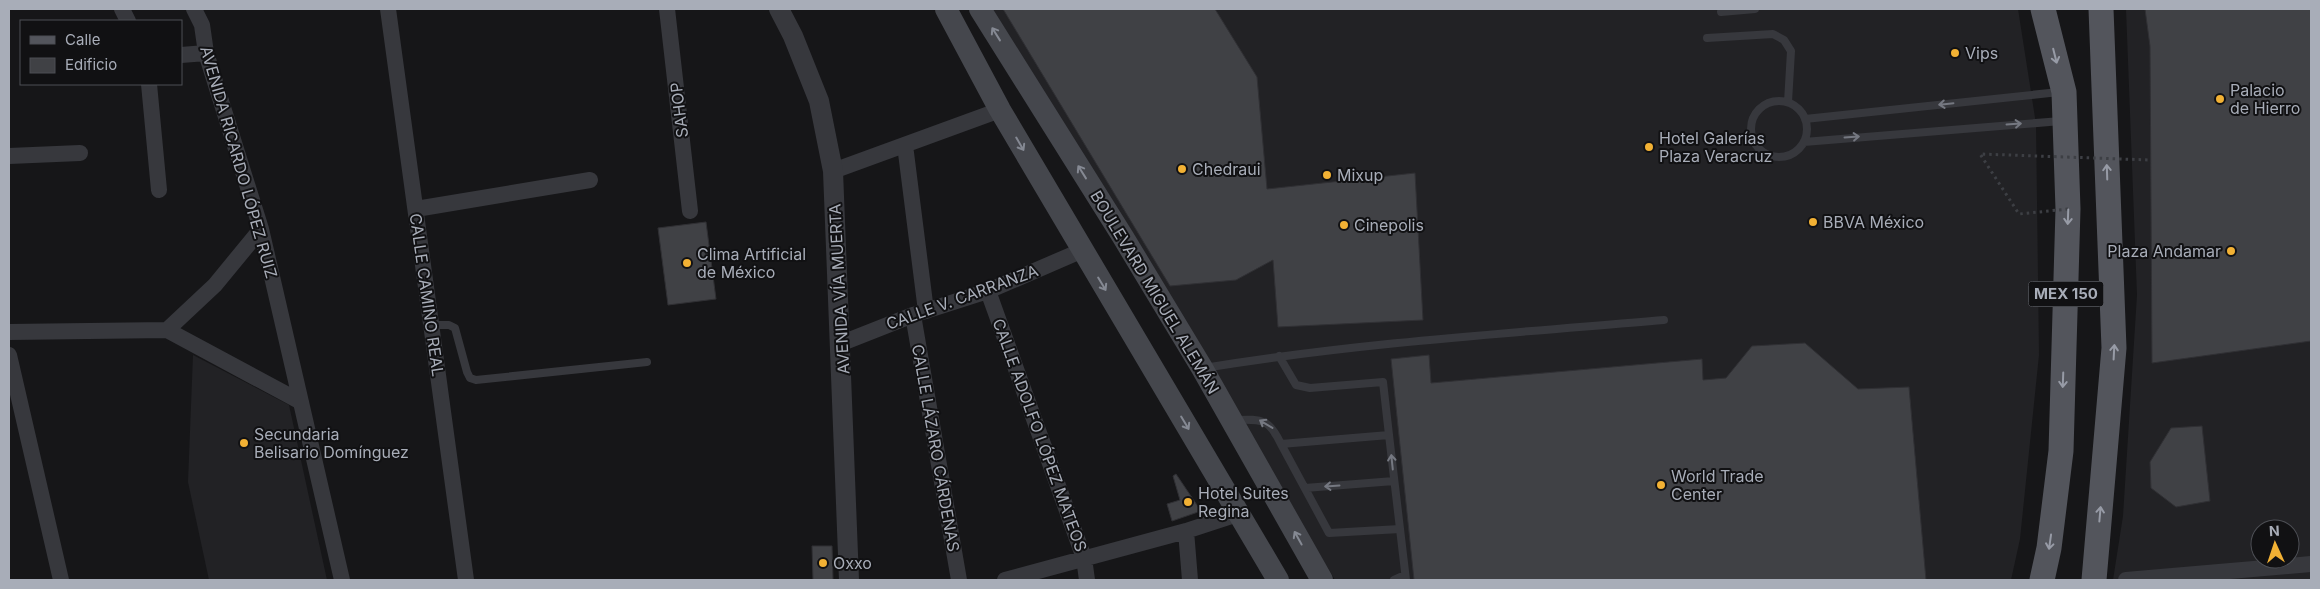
<svg xmlns="http://www.w3.org/2000/svg" width="2320" height="589" font-family="Inter,sans-serif">
<rect width="100%" height="100%" fill="#161618"/>
<path fill="#222225" fill-rule="evenodd" d="M991 9H2018L2036 124 2039 355 2020 539 2011 580H1335Z
M2126 9H2311V580H2113L2123 516 2137 295ZM2260 529H2290V559H2260Z
M193 355 289 405 327 580H209L188 482Z"/>
<path fill="#404145" stroke="#303034" d="M1003 9H1215L1257 77 1267 189 1415 173 1423 320 1278 327 1273 260 1236 280 1170 286Z
M2145 9H2311V341L2152 363 2150 46Z
M706 222 716 299 668 305 658 228Z
M1805 343 1858 389 1909 387 1926 580H1414L1391 359 1429 355 1431 383 1702 359 1703 380 1726 378 1752 346Z
M2202 426 2210 501 2176 507 2151 488 2150 462 2171 428Z
M1176 474 1201 511 1172 521 1167 504 1180 500 1173 476Z
M812 546H832L833 580H813Z"/>
<g fill="none" stroke-linecap="round" stroke-linejoin="round">
<path stroke="#37383d" stroke-width="8" d="M1721 12 1755 9
M1707 38 1773 34 1784 40 1791 51 1788 102
M1751 129a28 28 0 1 1 56 0a28 28 0 1 1-56 0Z
M1805 119 2059 92
M1804 142 2061 121
M431 325H449L455 328 467 372 470 378 476 380 647 362
M1279 356 1296 385 1310 388 1383 382 1389 435
M1204 368C1357 343 1511 333 1664 320
M1236 420C1263 419 1269 419 1281 444L1389 435 1406 580
M1281 444 1329 533 1400 529
M1305 488 1394 481
M1394 580 1405 575"/>
<path stroke="#37383d" stroke-width="16" d="M122 9 128 21
M194 9 202 25 206 53 261 229 342 580
M388 9 466 580
M667 9 690 211
M181 55 206 53
M149 84 159 190
M905 145 926 311
M9 156 80 153
M833 171 1000 110
M416 209 590 180
M988 291 1084 558 1087 580
M913 315 959 580
M167 330 215 285 261 229
M9 332 167 330 301 402
M842 343 913 315 988 291 1083 250
M9 355 61 580
M1186 531 1190 580
M1005 580 1186 531 1238 514
M2126 580 2311 564"/>
<path stroke="#37383d" stroke-width="20" d="M779 9 793 36 819 101 833 171 849 580"/>
<path stroke="#45474d" stroke-width="22" d="M946 9 1000 110 1278 580
M980 9 1123 237 1202 368 1322 580"/>
<path stroke="#53555c" stroke-width="25" d="M2042 580 2049 548 2061 451 2068 209 2064 92 2043 9
M2094 580 2114 348 2101 9"/>
<path stroke="#3d3f44" stroke-width="3" stroke-dasharray="2.5 4" stroke-linecap="butt" d="M2068 209 2019 214 1980 154 2150 160"/>
</g>
<defs><path id="oneway-shaft" d="M-6 0H5M1.5-3L5.5 0L1.5 3" fill="none" stroke-width="1.6" stroke-linecap="round" stroke-linejoin="round" transform="scale(1.25)"/></defs>
<g stroke="#858993">
<use href="#oneway-shaft" transform="translate(996 34) rotate(-122)"/>
<use href="#oneway-shaft" transform="translate(1020 144) rotate(60)"/>
<use href="#oneway-shaft" transform="translate(1082 172) rotate(-122)"/>
<use href="#oneway-shaft" transform="translate(1102 284) rotate(59)"/>
<use href="#oneway-shaft" transform="translate(1185 423) rotate(59)"/>
<use href="#oneway-shaft" transform="translate(1298 538) rotate(-119)"/>
</g>
<g stroke="#979ba6">
<use href="#oneway-shaft" transform="translate(2055 56) rotate(76)"/>
<use href="#oneway-shaft" transform="translate(2107 172) rotate(-92)"/>
<use href="#oneway-shaft" transform="translate(2068 217) rotate(92)"/>
<use href="#oneway-shaft" transform="translate(2114 352) rotate(-87)"/>
<use href="#oneway-shaft" transform="translate(2063 380) rotate(92)"/>
<use href="#oneway-shaft" transform="translate(2100 514) rotate(-85)"/>
<use href="#oneway-shaft" transform="translate(2050 542) rotate(98)"/>
</g>
<g stroke="#757881">
<use href="#oneway-shaft" transform="translate(1946 104) rotate(174)"/>
<use href="#oneway-shaft" transform="translate(2014 124) rotate(-4)"/>
<use href="#oneway-shaft" transform="translate(1852 137) rotate(-4)"/>
<use href="#oneway-shaft" transform="translate(1266 424) rotate(-149)"/>
<use href="#oneway-shaft" transform="translate(1392 462) rotate(-96)"/>
<use href="#oneway-shaft" transform="translate(1332 486) rotate(176)"/>
</g>
<g fill="#f2b134" stroke="#111113" stroke-width="2">
<circle cx="1955" cy="53" r="5"/>
<circle cx="2220" cy="99" r="5"/>
<circle cx="1649" cy="147" r="5"/>
<circle cx="1182" cy="169" r="5"/>
<circle cx="1327" cy="175" r="5"/>
<circle cx="1813" cy="222" r="5"/>
<circle cx="1344" cy="225" r="5"/>
<circle cx="2231" cy="251" r="5"/>
<circle cx="687" cy="263" r="5"/>
<circle cx="244" cy="443" r="5"/>
<circle cx="1661" cy="485" r="5"/>
<circle cx="1188" cy="502" r="5"/>
<circle cx="823" cy="563" r="5"/>
</g>
<g text-anchor="middle" stroke-width="4" stroke-linejoin="round" paint-order="stroke">
<rect fill="#111113" stroke="#7b7e86" stroke-width="1" x="2028.5" y="281.5" width="75" height="25" rx="4"/>
<g font-size="15" font-weight="bold" fill="#a8adb8">
<text x="2066" y="299">MEX 150</text>
</g>
<g font-size="16" fill="#a8adb8" stroke="#111113" text-anchor="start">
<text x="1965" y="59">Vips</text>
<text x="2230" y="96">Palacio<tspan x="2230" dy="18">de Hierro</tspan></text>
<text x="1659" y="144">Hotel Galerías<tspan x="1659" dy="18">Plaza Veracruz</tspan></text>
<text x="1192" y="175">Chedraui</text>
<text x="1337" y="181">Mixup</text>
<text x="1823" y="228">BBVA México</text>
<text x="1354" y="231">Cinepolis</text>
<text x="2221" y="257" text-anchor="end">Plaza Andamar</text>
<text x="697" y="260">Clima Artificial<tspan x="697" dy="18">de México</tspan></text>
<text x="254" y="440">Secundaria<tspan x="254" dy="18">Belisario Domínguez</tspan></text>
<text x="1671" y="482">World Trade<tspan x="1671" dy="18">Center</tspan></text>
<text x="1198" y="499">Hotel Suites<tspan x="1198" dy="18">Regina</tspan></text>
<text x="833" y="569">Oxxo</text>
</g>
<g font-size="16" fill="#a8adb8" stroke="#111113">
<text transform="translate(679 110) rotate(-97)" y="6">SAHOP</text>
<text transform="translate(239 162) rotate(74)" y="6">AVENIDA RICARDO LÓPEZ RUIZ</text>
<text transform="translate(839 289) rotate(-93)" y="6">AVENIDA VÍA MUERTA</text>
<text transform="translate(1155 292) rotate(59)" y="6">BOULEVARD MIGUEL ALEMÁN</text>
<text transform="translate(427 295) rotate(82)" y="6">CALLE CAMINO REAL</text>
<text transform="translate(962 297) rotate(-20)" y="6">CALLE V. CARRANZA</text>
<text transform="translate(1040 435) rotate(70)" y="6">CALLE ADOLFO LÓPEZ MATEOS</text>
<text transform="translate(936 448) rotate(80)" y="6">CALLE LÁZARO CÁRDENAS</text>
</g>
</g>
<rect width="2320" height="589" fill="none" stroke="#a8adb8" stroke-width="20"/>
<rect x="20" y="20" width="162" height="65" fill="#111113" stroke="#4d4f55"/>
<rect x="30" y="36" width="25" height="8" fill="#53555c" stroke="#4d4f55"/>
<text x="65" y="45" font-size="15" fill="#a8adb8">Calle</text>
<rect x="30" y="58" width="25" height="15" fill="#404145" stroke="#4d4f55"/>
<text x="65" y="70" font-size="15" fill="#a8adb8">Edificio</text>
<g transform="translate(2275 544) rotate(357)"><circle r="24" fill="#111113" stroke="#4d4f55"/>
<path d="M0-4L9 19L0 12L-9 19Z" fill="#f2b134"/>
<text y="-8" font-size="14" font-weight="bold" text-anchor="middle" fill="#a8adb8">N</text>
</g>
</svg>
